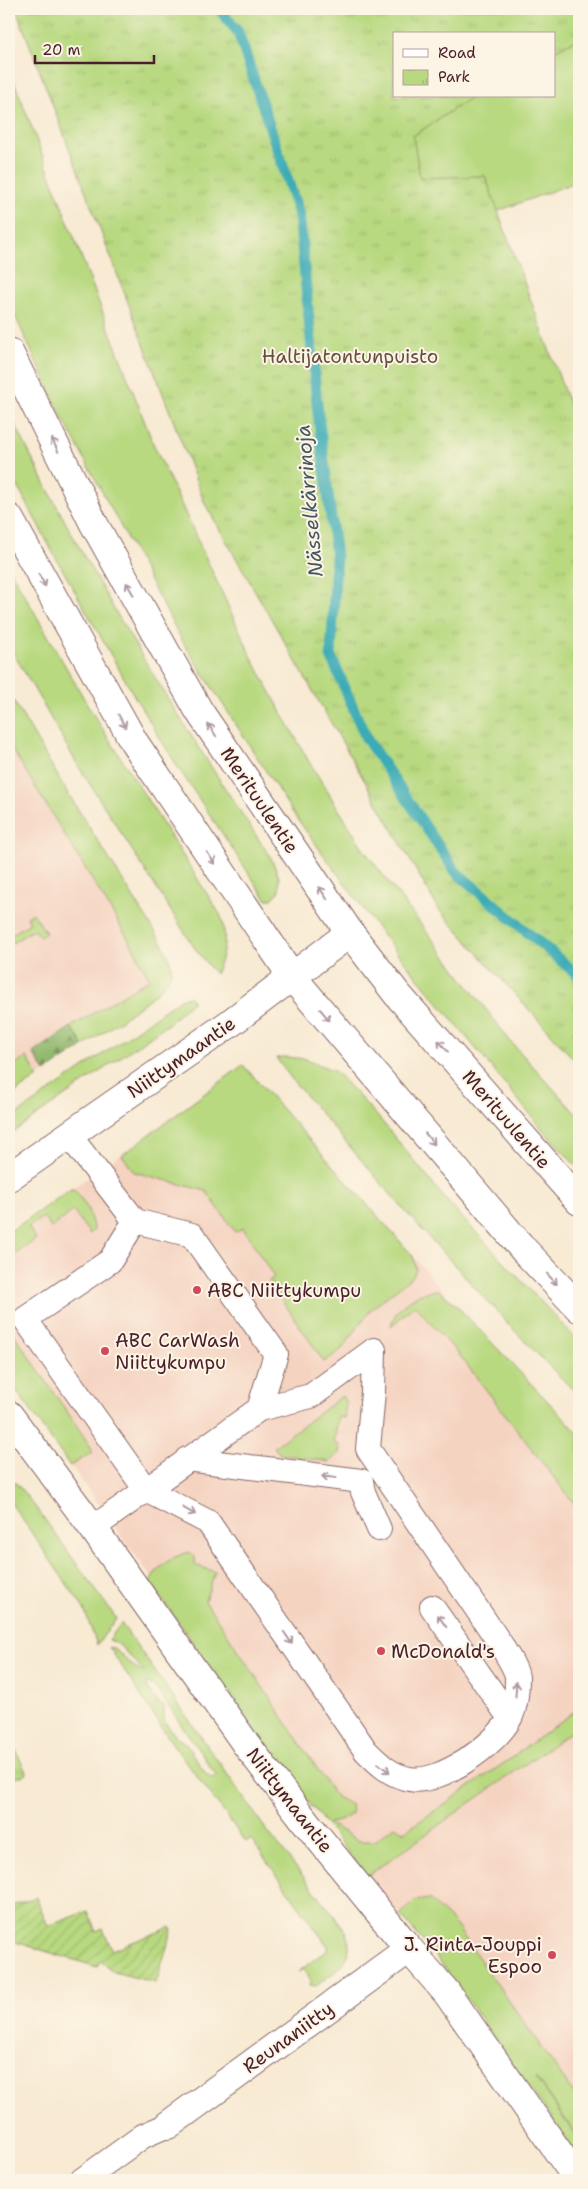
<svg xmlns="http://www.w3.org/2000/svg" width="588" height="2189" font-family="'Shantell Sans',sans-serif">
<defs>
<pattern id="forest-firs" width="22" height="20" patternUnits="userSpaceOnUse" patternTransform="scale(1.25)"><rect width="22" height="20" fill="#92b96e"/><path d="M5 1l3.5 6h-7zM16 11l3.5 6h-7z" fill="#79965b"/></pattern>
<pattern id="park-tufts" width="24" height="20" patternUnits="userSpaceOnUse" patternTransform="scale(1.25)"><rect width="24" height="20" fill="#b8d980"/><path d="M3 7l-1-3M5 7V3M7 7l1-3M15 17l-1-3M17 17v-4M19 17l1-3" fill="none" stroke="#a0ba6f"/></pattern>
<pattern id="garden-furrows" width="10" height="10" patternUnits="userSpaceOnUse" patternTransform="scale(1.25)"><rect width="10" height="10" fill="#b8d980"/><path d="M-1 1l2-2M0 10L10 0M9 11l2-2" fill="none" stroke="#a0ba6f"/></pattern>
</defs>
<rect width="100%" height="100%" fill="#fcf5e5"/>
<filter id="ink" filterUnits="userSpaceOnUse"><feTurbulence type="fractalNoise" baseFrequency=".02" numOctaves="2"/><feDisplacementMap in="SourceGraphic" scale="10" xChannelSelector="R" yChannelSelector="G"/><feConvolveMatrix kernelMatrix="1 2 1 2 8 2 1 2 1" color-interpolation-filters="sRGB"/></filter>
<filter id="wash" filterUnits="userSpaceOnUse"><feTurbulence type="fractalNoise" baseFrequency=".0096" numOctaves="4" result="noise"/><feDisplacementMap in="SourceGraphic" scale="20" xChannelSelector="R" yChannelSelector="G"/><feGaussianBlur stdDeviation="1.12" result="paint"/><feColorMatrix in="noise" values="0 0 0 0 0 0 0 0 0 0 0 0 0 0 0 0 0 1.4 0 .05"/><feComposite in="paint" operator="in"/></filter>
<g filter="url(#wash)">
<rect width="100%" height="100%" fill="#f8ead3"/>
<path fill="#f5d3c1" d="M9 744 132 945 149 979 139 1007 9 1097Z
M243 1065 413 1256 579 1450V2150L448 1970 367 1876 9 1380V1232L130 1148Z"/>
<path fill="#b8d980" stroke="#817c56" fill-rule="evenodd" d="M579 38V181L498 211 485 176 420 178 413 136 473 96H554V51Z
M9 68 152 441 253 660 308 760 364 850 511 1042 579 1117V1169L542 1129 381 933 293 813 184 644 64 421 9 303Z
M9 411C83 567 175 714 271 858L279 877V892L272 899H266L179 769 136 699 52 551 13 477 9 469Z
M9 568 90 709 221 916C227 938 225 953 215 974L194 947 77 764 9 645Z
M9 693 67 792 162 943C166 952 173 963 171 972 169 991 100 1034 84 1046L71 1027 149 979 132 945 9 744Z
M33 913 46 933 40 937 34 929 9 945V936L30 923 27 917Z
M190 997 193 1001 168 1024 9 1135V1120L182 998Z
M27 1057 38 1077 9 1097V1069Z
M285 1057 307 1059 336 1072 379 1118 451 1206 579 1342V1396L510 1326 405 1211 294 1082 276 1058Z
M243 1065 413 1256 416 1269 413 1276 371 1309 342 1349 324 1362 269 1281 274 1277 243 1228 235 1232 206 1191 134 1172 122 1155Z
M71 1189 75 1190 88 1209 94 1230 90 1234 73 1211 51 1228 43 1217 28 1227 36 1239 9 1259V1232Z
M438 1290 453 1302 579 1434V1510L460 1356 415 1305 391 1326C396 1305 417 1292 438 1290Z
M9 1327 91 1447V1453L70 1466 9 1380Z
M342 1396 346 1403 344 1418 338 1417 334 1443 340 1445 339 1454 329 1462 280 1454 274 1447Z
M9 1480 17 1484 40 1513 116 1618 97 1645 84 1609 11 1503H9Z
M190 1552 195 1557V1565L215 1572 205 1601 336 1797 351 1805 352 1814 340 1821 328 1823 359 1841H374L395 1826 404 1832 507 1761 579 1708V1726L367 1876 291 1780 150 1582C159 1565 172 1556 190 1552Z
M121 1623 265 1828 346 1931C357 1960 337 1970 316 1986L308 1985 312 1982 303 1969 298 1972 329 1948 251 1839 246 1842 174 1746 109 1647C123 1652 133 1671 144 1671L117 1643 109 1640ZM147 1682 158 1691 216 1775 213 1778 206 1774 186 1744 176 1737 164 1721V1706L157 1702 146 1686Z
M429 1899 455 1924 579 2101V2138L535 2077 579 2141V2157L435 1955 400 1915 414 1901Z"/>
<path fill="url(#forest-firs)" stroke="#6e6c4c" d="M71 1027 84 1046 45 1072 33 1053Z"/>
<path fill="url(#park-tufts)" stroke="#817c56" d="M16 9H579V38L554 51V34H394V96H473L413 136 420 178 485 176 579 431V1065L439 910 205 504Z
M9 1736 27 1774 9 1780Z"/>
<path fill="url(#garden-furrows)" stroke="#817c56" d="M36 1897 48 1926 88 1911 96 1932 103 1929 112 1950 171 1927 172 1931 156 1983 114 1972 100 1961 97 1967 9 1940V1907Z"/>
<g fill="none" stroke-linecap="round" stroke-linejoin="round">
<path stroke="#3aabb5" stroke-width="11" d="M219 9 238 32 299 214 318 414 336 557 331 656 366 738 456 872 579 976"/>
</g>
</g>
<g filter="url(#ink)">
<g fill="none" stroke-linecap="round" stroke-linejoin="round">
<g stroke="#876666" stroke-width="26">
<path id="service" d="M69 1135 135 1221 192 1235 276 1354 259 1409
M135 1221 110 1261 25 1319 146 1490 208 1522 366 1751C379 1764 391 1776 410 1779 439 1785 497 1744 510 1718 516 1707 517 1689 517 1677 516 1667 506 1655 502 1646L368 1449 373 1392 374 1350
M187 1459 361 1481 363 1492 379 1529
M93 1528 259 1409 311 1396 374 1350
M432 1607 510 1718
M82 2180 143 2136 168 2125"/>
</g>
<g stroke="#876666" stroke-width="30">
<path id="minor" d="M9 1177 229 1024 350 933
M9 1415 93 1528 248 1747 309 1826 409 1949 447 1993 578 2180
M168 2125 409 1949"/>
</g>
<g stroke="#876666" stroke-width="30">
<path id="primary" d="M9 352 94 524 199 711 350 933 397 994 579 1201
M9 518 134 742 293 978 524 1250 579 1308"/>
</g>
<use href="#service" stroke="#fff" stroke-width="24"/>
<use href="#minor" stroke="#fff" stroke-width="28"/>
<use href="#primary" stroke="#fff" stroke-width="28"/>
</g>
<defs><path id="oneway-shaft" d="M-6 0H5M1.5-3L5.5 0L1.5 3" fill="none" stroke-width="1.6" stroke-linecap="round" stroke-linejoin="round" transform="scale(1.25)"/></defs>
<g stroke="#ae9aa0">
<use href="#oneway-shaft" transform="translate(55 445) rotate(-116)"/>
<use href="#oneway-shaft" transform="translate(42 580) rotate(61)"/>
<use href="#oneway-shaft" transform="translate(130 589) rotate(-120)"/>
<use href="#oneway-shaft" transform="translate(122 721) rotate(61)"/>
<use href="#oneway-shaft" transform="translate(212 730) rotate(-124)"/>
<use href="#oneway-shaft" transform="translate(211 858) rotate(56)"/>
<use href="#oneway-shaft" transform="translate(323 893) rotate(-124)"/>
<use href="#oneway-shaft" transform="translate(325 1015) rotate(50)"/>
<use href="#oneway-shaft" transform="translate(443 1046) rotate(-131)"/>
<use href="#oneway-shaft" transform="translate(430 1139) rotate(50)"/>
<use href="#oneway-shaft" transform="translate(552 1279) rotate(47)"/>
<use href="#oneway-shaft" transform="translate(329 1477) rotate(-173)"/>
<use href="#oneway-shaft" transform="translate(189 1511) rotate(29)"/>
<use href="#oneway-shaft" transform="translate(442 1621) rotate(-125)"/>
<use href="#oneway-shaft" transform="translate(288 1638) rotate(56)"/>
<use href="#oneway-shaft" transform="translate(516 1689) rotate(-86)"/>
<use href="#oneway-shaft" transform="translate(384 1768) rotate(38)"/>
</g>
</g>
<g fill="#d1495b" stroke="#fcf5e5" stroke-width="2">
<circle cx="197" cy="1290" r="5"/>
<circle cx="105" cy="1351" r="5"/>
<circle cx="381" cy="1651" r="5"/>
<circle cx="552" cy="1955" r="5"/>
</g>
<g text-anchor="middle" stroke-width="4" stroke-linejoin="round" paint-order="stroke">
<g font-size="19" fill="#664e40" stroke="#fcf5e5">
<text x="350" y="363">Haltijatontunpuisto</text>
</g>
<g font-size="19" fill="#4a1f2b" stroke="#fcf5e5">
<text transform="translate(260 800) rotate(56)" y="7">Merituulentie</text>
<text transform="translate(181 1057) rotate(-35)" y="7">Niittymaantie</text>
<text transform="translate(507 1119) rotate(49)" y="7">Merituulentie</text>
<text transform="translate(290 1800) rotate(52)" y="7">Niittymaantie</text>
<text transform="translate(288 2037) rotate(-36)" y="7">Reunaniitty</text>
</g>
<g font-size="19" fill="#4a1f2b" stroke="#fcf5e5" text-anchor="start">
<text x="207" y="1297">ABC Niittykumpu</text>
<text x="115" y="1347">ABC CarWash<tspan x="115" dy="22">Niittykumpu</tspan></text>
<text x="391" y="1658">McDonald's</text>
<text x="542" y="1951" text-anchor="end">J. Rinta-Jouppi<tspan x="542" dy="22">Espoo</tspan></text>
</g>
<g font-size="20" font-style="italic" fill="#445762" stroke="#fcf5e5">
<text transform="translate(309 501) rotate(-95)" y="7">Nässelkärrinoja</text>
</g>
</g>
<rect width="588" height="2189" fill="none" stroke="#fcf5e5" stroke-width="30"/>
<rect x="393" y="32" width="162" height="65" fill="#fcf5e5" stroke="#b59f9b"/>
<rect x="403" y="49" width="25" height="8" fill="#ffffff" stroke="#b59f9b"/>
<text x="438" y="58" font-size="15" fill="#4a1f2b">Road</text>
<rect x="403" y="70" width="25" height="15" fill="url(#park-tufts)" stroke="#b59f9b"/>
<text x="438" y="82" font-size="15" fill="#4a1f2b">Park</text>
<path d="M35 55v8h119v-8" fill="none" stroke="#4a1f2b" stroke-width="2.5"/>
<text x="42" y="55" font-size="15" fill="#4a1f2b" stroke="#fcf5e5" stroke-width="4" paint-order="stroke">20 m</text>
</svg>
